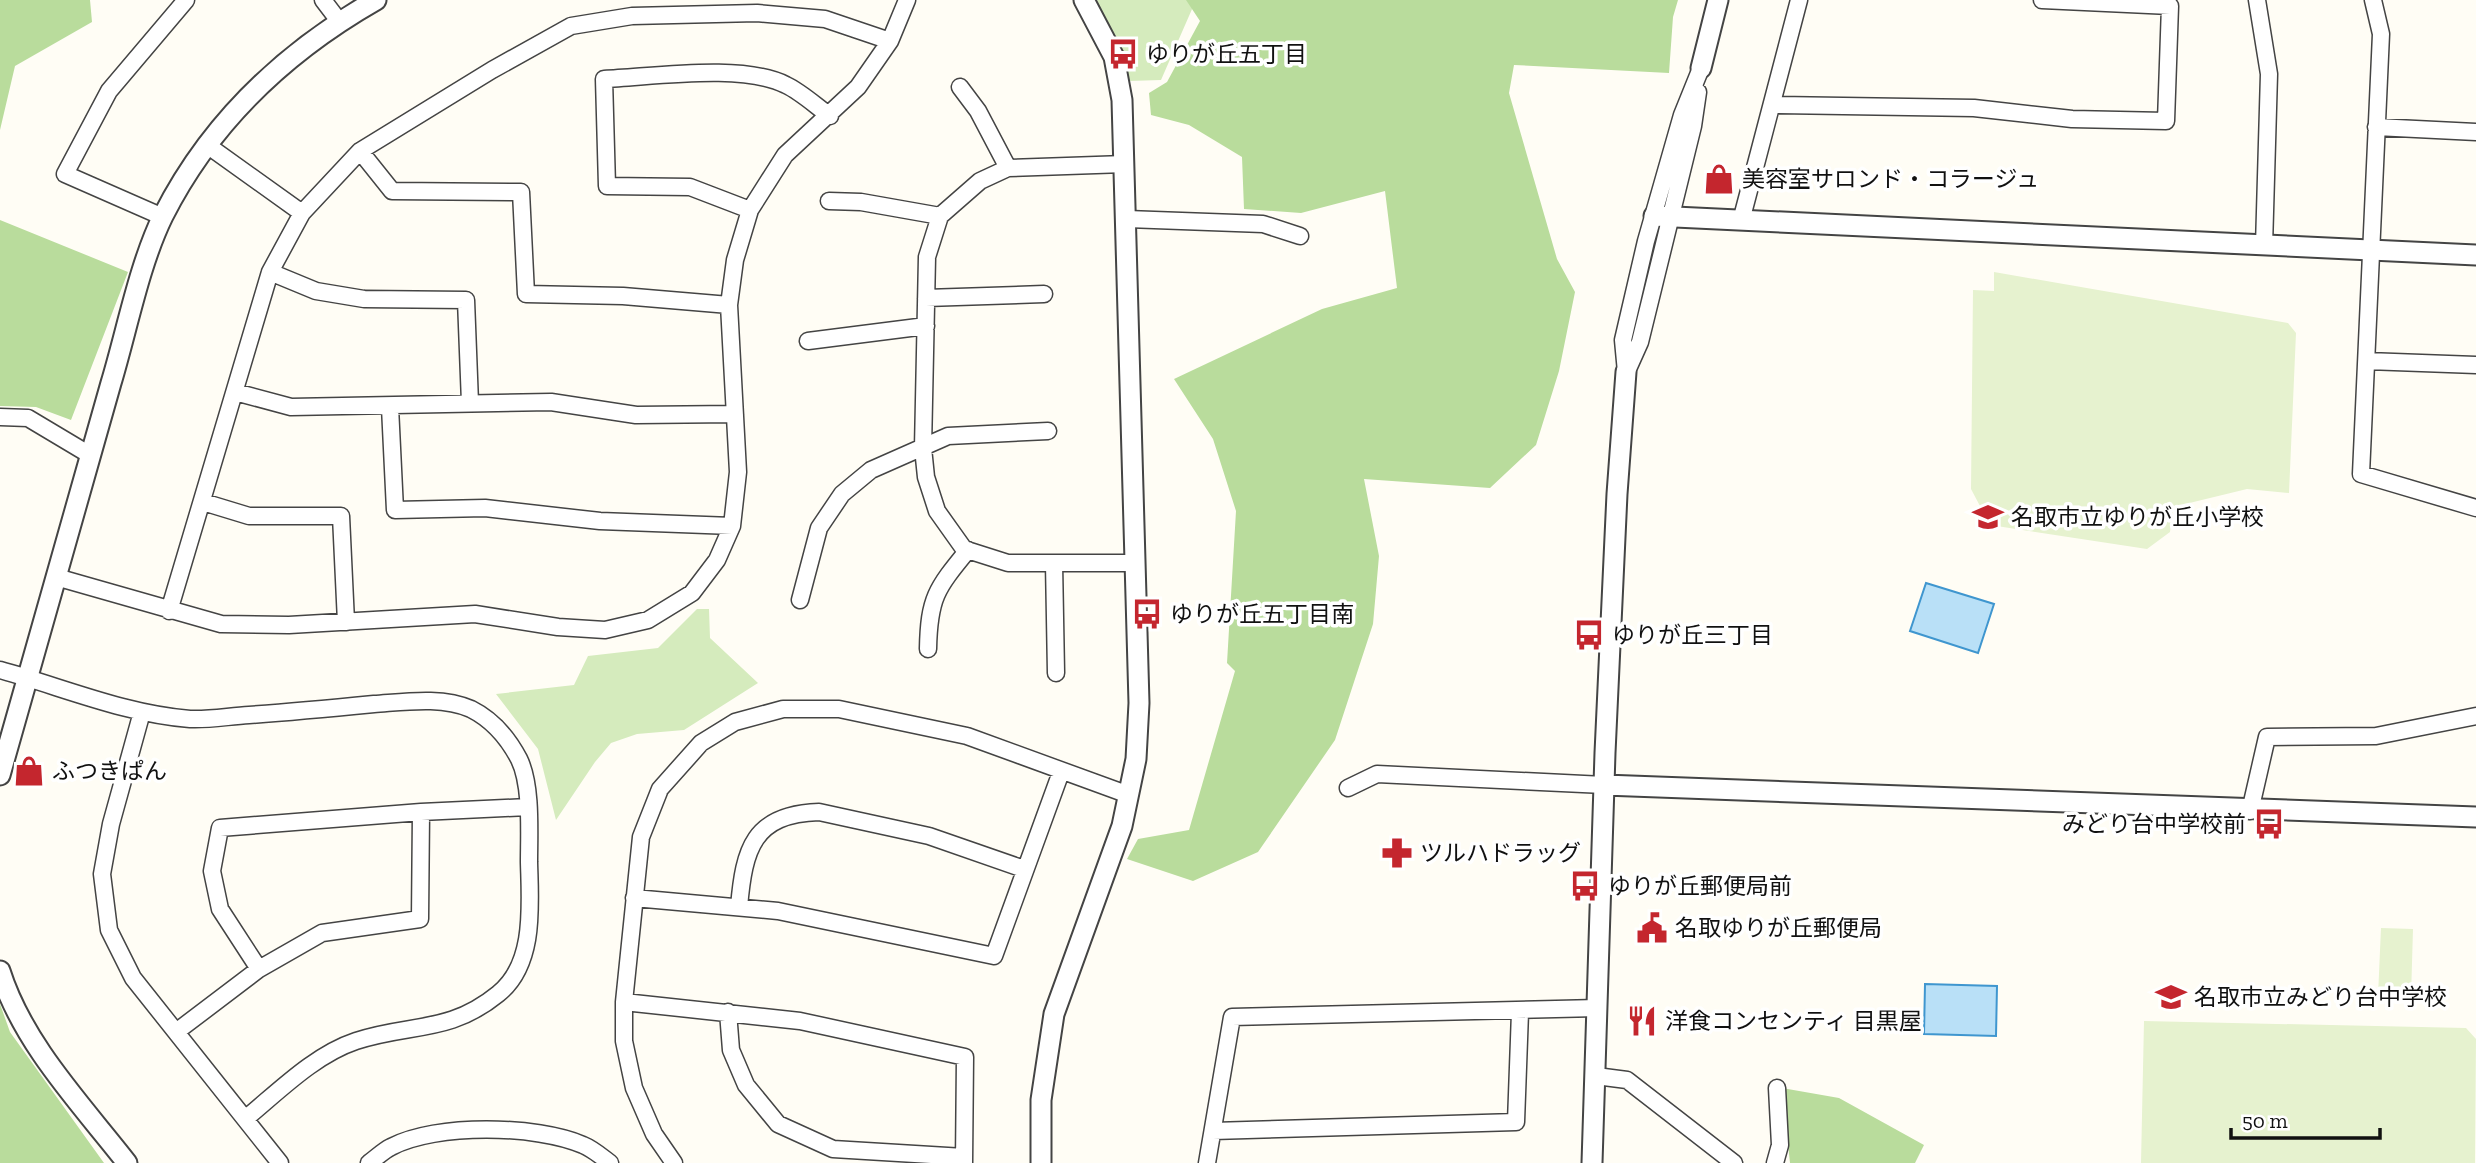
<svg xmlns="http://www.w3.org/2000/svg" width="2476" height="1163" font-family="'Zilla Slab','Noto Sans JP',serif">
<rect width="100%" height="100%" fill="#fffdf5"/>
<path fill="#d5ebbd" d="M1094 0H1196L1161 80 1129 81 1111 28Z
M697 609H709L710 638 758 683 684 730 637 734 611 743 595 762 556 820 538 749 496 694 574 685 588 656 658 648Z"/>
<path fill="#b9dc9c" d="M0 0H90L92 22 15 66 0 130Z
M1186 0H1678L1673 17 1669 73 1514 65 1509 93 1557 259 1575 292 1559 371 1536 445 1490 488 1364 479 1379 556 1373 624 1335 740 1258 852 1193 881 1127 859 1138 839 1189 830 1235 671 1227 663 1236 511 1213 439 1174 379 1322 309 1397 288 1385 191 1301 213 1244 209 1242 157 1189 125 1151 115 1149 93 1167 82 1200 21Z
M0 220 128 272 71 420 36 407 0 406Z
M0 1004 10 1032 104 1163H0Z
M1782 1088 1839 1098 1924 1145 1915 1163H1790Z"/>
<path fill="#e6f2cf" d="M1994 272 2288 323 2296 333 2289 493 2247 489 2173 507 2170 532 2147 549 1990 525 1971 489 1973 290 1994 291Z
M2381 928 2413 929 2411 997 2378 996Z
M2144 1021 2466 1028 2476 1039 2475 1163H2141Z"/>
<path fill="#b9e0f7" stroke="#3f96cf" stroke-width="2" d="M1926 583 1994 604 1978 653 1910 631Z
M1925 984 1997 986 1996 1036 1924 1034Z"/>
<g fill="none" stroke-linecap="round" stroke-linejoin="round">
<g stroke="#444" stroke-width="19">
<path id="minor" d="M323 0 339 21
M2257 0 2269 74 2264 246
M2373 0 2381 34 2361 474 2476 508
M960 87 978 111 1008 168
M1772 105 1974 108 2072 119 2166 121 2170 6 2042 0
M2376 127 2476 132
M207 145 302 213
M360 151 392 191 521 192 526 294 623 296 729 305
M1125 164 1008 168 980 181 940 216 927 257 923 448 926 477 937 511 964 549 1008 563H1136
M829 201 861 202 940 216
M750 210 690 187 607 186 604 79C653 77 743 63 786 85 801 92 816 106 830 116
M163 217 65 174 109 91 186 0
M1127 219 1263 224 1300 236
M1741 221 1799 0
M270 272 316 291 364 299 466 300 470 403
M926 298 1044 294
M808 341 926 326
M2367 361 2476 365
M1627 371 1640 342 1693 126 1698 92
M1626 372 1623 340 1646 241 1682 115 1701 68
M235 392 291 407 551 402 636 415 735 414
M390 407 395 510 485 508 600 521 732 526
M0 417 28 418 90 455
M203 502 249 516H341L346 622
M1054 563 1056 673
M56 577 221 624 289 625 475 614 558 627 605 630 648 620 692 593 717 560 732 526 738 472 729 305 735 260 750 210 785 155 858 87 890 41 907 0
M800 600 819 528 842 494 871 470 948 436 1048 431
M169 611 270 272 302 213 360 151 492 70 571 26 632 16 757 13 825 19 890 41
M928 649C929 598 936 589 968 550
M0 670C62 687 125 714 190 719 209 720 230 716 249 715 291 712 333 708 374 704 404 702 442 696 471 709 493 720 508 738 519 759 532 785 529 833 529 862 530 904 536 964 498 994 449 1034 410 1023 356 1041 314 1055 278 1092 245 1119
M142 712 111 824 102 874 109 930 133 978 280 1163
M1348 788 1377 774 1604 785
M2250 811 2267 737 2376 736 2476 716
M421 812 528 807
M634 898 778 911 994 956 1061 772
M739 907C744 849 753 814 819 812L929 836 1024 869
M624 1002 800 1021 965 1057 964 1163
M728 1012 731 1050 746 1085 778 1124 833 1149 964 1157
M176 1032 259 969 322 933 420 919 421 812 220 828 212 871 220 909 259 969
M1596 1076 1627 1080 1734 1163
M1213 1131 1516 1122 1520 1012
M369 1163C376 1158 383 1151 391 1147 436 1123 537 1125 583 1145 593 1149 602 1157 610 1163
M674 1163 654 1134 634 1088 624 1041V1002L641 837 660 789 701 743 735 722 783 709H839L967 736 1129 795
M1207 1163 1232 1017 1598 1008
M1775 1163 1780 1145 1777 1088"/>
</g>
<g stroke="#444" stroke-width="23">
<path id="tertiary" d="M1701 68 1718 0
M1654 216 2476 255
M0 775C37 644 73 513 111 383 127 330 139 265 163 216 211 121 285 52 376 0
M1604 785 2476 817
M0 971C23 1044 81 1104 127 1163
M1041 1163V1100L1054 1014 1122 826 1136 759 1139 703 1122 100 1114 57 1084 0
M1592 1163 1605 753 1617 494 1626 372"/>
</g>
<use href="#minor" stroke="#fff" stroke-width="16"/>
<use href="#tertiary" stroke="#fff" stroke-width="19"/>
</g>
<defs>
<g id="bus-bare" transform="scale(2.415)"><path d="M-5-6H5V4H4V6H2V4H-2V6H-4V4H-5ZM-3.5-4V0h7V-4ZM-3.5 1.2v1.5H-2V1.2ZM2 1.2v1.5H3.5V1.2Z" fill="#c4262e" stroke="#fff" stroke-width="2.5" paint-order="stroke"/></g>
<g id="shop-bare" transform="scale(2.415)"><path d="M-5-2.5h2.3a2.7 3.5 0 0 1 5.4 0H5L5.5 6h-11ZM-1.5-2.5h3a1.5 2.3 0 0 0-3 0Z" fill="#c4262e" stroke="#fff" stroke-width="2.5" paint-order="stroke"/></g>
<g id="school-bare" transform="scale(2.415)"><path d="M0-5L7-2L0 1L-7-2ZM-4 1L0 2.5L4 1V4Q0 6-4 4Z" fill="#c4262e" stroke="#fff" stroke-width="2.5" paint-order="stroke"/></g>
<g id="pharmacy-bare" transform="scale(2.415)"><path d="M-2-6h4v4h4v4h-4v4h-4v-4h-4v-4h4Z" fill="#c4262e" stroke="#fff" stroke-width="2.5" paint-order="stroke"/></g>
<g id="civic-bare" transform="scale(2.415)"><path d="M-.6-6.5H3V-4.5H.6V-3L4-1V1h2V6H-6V1h2V-1L-.6-3ZM-1.2 2.5V6h2.4V2.5Z" fill="#c4262e" stroke="#fff" stroke-width="2.5" paint-order="stroke"/></g>
<g id="restaurant-bare" transform="scale(2.415)"><path d="M-5-6h1v4h1v-4h1v4h1v-4h1v5L-1.5 .5V6h-2V.5L-5-1ZM5-6V6H3V1.5H1.5Q1.5-4 5-6Z" fill="#c4262e" stroke="#fff" stroke-width="2.5" paint-order="stroke"/></g>
</defs>
<g fill-rule="evenodd">
<use href="#bus-bare" x="1123" y="54"/>
<use href="#shop-bare" x="1719" y="179"/>
<use href="#school-bare" x="1988" y="517"/>
<use href="#bus-bare" x="1147" y="614"/>
<use href="#bus-bare" x="1589" y="635"/>
<use href="#shop-bare" x="29" y="771"/>
<use href="#bus-bare" x="2269" y="824"/>
<use href="#pharmacy-bare" x="1397" y="853"/>
<use href="#bus-bare" x="1585" y="886"/>
<use href="#civic-bare" x="1652" y="928"/>
<use href="#school-bare" x="2171" y="997"/>
<use href="#restaurant-bare" x="1642" y="1021"/>
</g>
<g text-anchor="middle" stroke-width="7" stroke-linejoin="round" paint-order="stroke">
<g font-size="23" fill="#111" stroke="#fff" text-anchor="start">
<text x="1146" y="62">ゆりが丘五丁目</text>
<text x="1742" y="187">美容室サロンド・コラージュ</text>
<text x="2011" y="525">名取市立ゆりが丘小学校</text>
<text x="1170" y="622">ゆりが丘五丁目南</text>
<text x="1612" y="643">ゆりが丘三丁目</text>
<text x="52" y="779">ふつきぱん</text>
<text x="2246" y="832" text-anchor="end">みどり台中学校前</text>
<text x="1420" y="861">ツルハドラッグ</text>
<text x="1608" y="894">ゆりが丘郵便局前</text>
<text x="1675" y="936">名取ゆりが丘郵便局</text>
<text x="2194" y="1005">名取市立みどり台中学校</text>
<text x="1665" y="1029">洋食コンセンティ 目黒屋</text>
</g>
</g>
<path d="M2231 1128v10h149v-10" fill="none" stroke="#111111" stroke-width="3.5"/>
<text x="2242" y="1128" font-size="21" fill="#111111" stroke="#ffffff" stroke-width="5" paint-order="stroke">50 m</text>
</svg>
